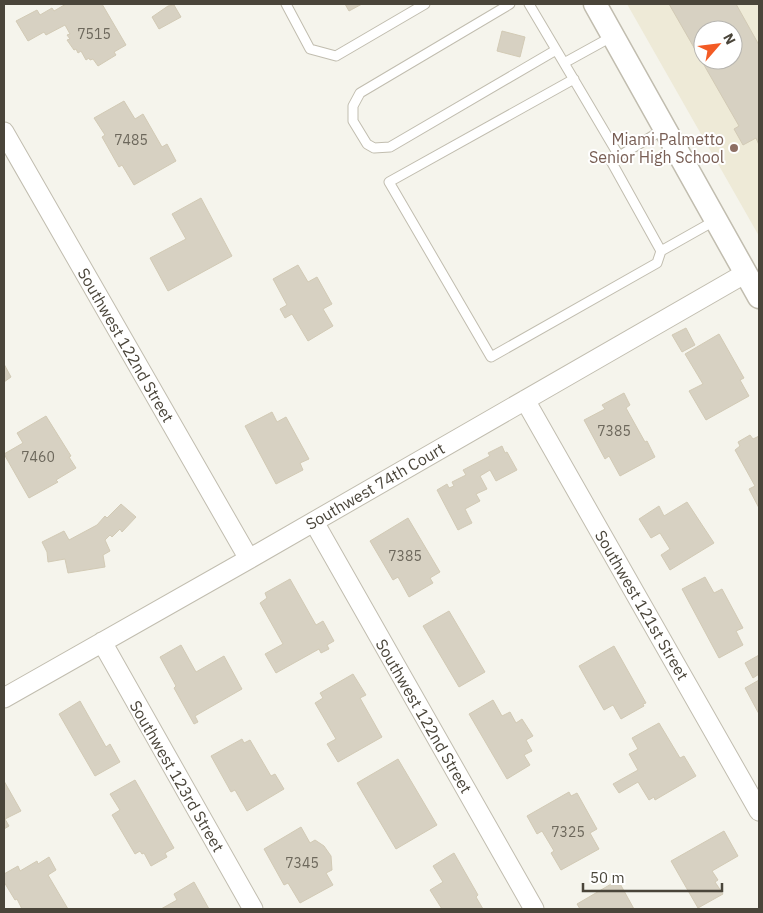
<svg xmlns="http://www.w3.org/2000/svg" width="763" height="913" font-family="'IBM Plex Sans',sans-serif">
<rect width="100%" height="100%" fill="#f5f4ec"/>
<path fill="#eeead7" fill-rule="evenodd" d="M627 4H759V236ZM703 30H733V60H703Z"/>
<path fill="#d7d1c2" stroke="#d2cab5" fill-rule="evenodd" d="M66 4H102L126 45 114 52 116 55 98 66 93 59 90 60 89 58 86 60 81 51 78 53 76 49 74 50 67 40 70 39 67 35 70 34 65 25 46 35 44 32 28 41 16 21 37 10 40 15 52 8 54 11Z
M345 4H362L349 11Z
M669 4H736L759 45V145L756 138 743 145 734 129 739 126ZM703 30H733V60H703Z
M174 5 181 17 159 29 152 17 168 6Z
M502 31 525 37 520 57 497 51Z
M124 101 135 119 143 114 162 147 167 144 176 161 134 185 122 165 119 167 102 137 105 135 94 118Z
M201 198 232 256 168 291 150 258 186 239 172 214Z
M298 265 308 282 317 277 332 304 323 309 333 326 308 341 292 314 285 318 280 309 287 305 273 279Z
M686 328 695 345 682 352 672 335Z
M719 334 744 378 740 380 749 396 706 420 689 391 703 384 685 354Z
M4 364 11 377 4 382Z
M624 393 630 405 626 408 645 442 647 441 655 457 620 476 609 456 605 459 584 420 605 409 602 405Z
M272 412 277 422 286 417 309 459 300 463 303 470 276 484 245 426Z
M46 416 71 456 69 457 76 468 56 480 58 482 29 498 4 454 23 443 17 433Z
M750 435 753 439 759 436V508L749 489 755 486 735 450 740 446 738 442Z
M502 446 505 453 507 452 517 470 496 481 490 470 480 476 487 489 476 494 480 501 465 509 472 523 458 530 437 490 447 484 449 488 454 486 452 482 466 475 463 470 490 456 488 453Z
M687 502 714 543 670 570 661 555 670 549 660 533 651 538 639 519 659 506 664 516Z
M121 504 136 517 122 532 120 529 112 537 110 535 105 540 110 551 103 555 105 567 68 573 65 559 48 562 47 552 42 542 64 531 69 540 97 525 105 516 107 518Z
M408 518 440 572 430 578 433 583 409 597 398 577 393 580 370 541Z
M705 577 714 593 722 589 743 628 736 631 743 645 719 658 682 589Z
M290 579 316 625 323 621 334 641 327 645 329 649 321 653 319 649 276 673 265 654 283 644 260 603 267 598 265 593Z
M449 611 485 672 459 687 423 626Z
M181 645 196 672 224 656 242 689 195 716 198 722 194 724 174 688 176 686 160 657Z
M614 646 646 703 643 704 644 706 621 719 613 705 604 710 579 666Z
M759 655V674L753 678 745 663Z
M353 674 366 695 360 698 382 737 338 762 327 744 336 739 315 703 323 698 320 693Z
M759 680V714L745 688Z
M493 700 502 716 510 712 516 723 522 719 533 736 526 740 532 751 524 755 530 765 507 779 469 714Z
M80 701 106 747 110 744 120 762 95 776 59 714Z
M659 723 680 758 684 756 696 776 655 800 654 797 649 800 638 782 619 793 613 784 638 770 629 754 638 749 632 738Z
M242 739 244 743 250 740 271 776 275 774 284 789 247 811 235 790 231 792 211 756Z
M398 759 437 825 396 849 357 783Z
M135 780 174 848 165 853 167 857 151 866 144 853 142 854 140 851 135 854 112 815 120 810 110 794Z
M4 781 21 811 5 819 9 826 4 829Z
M569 792 571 796 577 793 597 829 590 833 599 849 561 870 551 853 554 851 542 831 537 834 527 816Z
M301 827 310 843 315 840 324 846 331 856 332 870 326 873 333 885 300 903 288 883 284 885 264 849Z
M724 831 738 856 712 871 718 880 715 882 723 894 698 908 671 861Z
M454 853 478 895 476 897 483 909H442L430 890 443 882 433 866Z
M49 857 56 870 48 875 68 909H22L17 899 15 900 4 882V874L18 866 20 871 37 861 38 864Z
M618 880 634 909H580L577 904Z
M194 882 209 909H161L177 900 174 894Z"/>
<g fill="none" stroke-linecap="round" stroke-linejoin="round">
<g stroke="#c1bdaf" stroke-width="11">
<path id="service" d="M286 4 310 49 336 56 425 4
M510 4 360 93 353 106V121L367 144 374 148 390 147 556 50
M529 4 564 63
M613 36 564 63 619 156
M574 79 389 182 491 357 657 263 661 251 716 220
M661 251 611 161 664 129"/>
</g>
<g stroke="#c1bdaf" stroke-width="21">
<path id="minor" d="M4 132 249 559
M525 400 759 811
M314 522 534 909
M102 642 253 909
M4 698 249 559 746 273"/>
</g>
<g stroke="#c1bdaf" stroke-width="25">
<path id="tertiary" d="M595 4 759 297"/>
</g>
<use href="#service" stroke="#fff" stroke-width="9"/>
<use href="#minor" stroke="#fff" stroke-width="19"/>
<use href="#tertiary" stroke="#fff" stroke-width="22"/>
</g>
<circle fill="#8d6e63" stroke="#fff" stroke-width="2" cx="734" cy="148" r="5"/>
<g text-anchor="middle" stroke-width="4" stroke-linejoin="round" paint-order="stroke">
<g font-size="14" fill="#6d685c">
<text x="94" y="39">7515</text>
<text x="131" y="145">7485</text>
<text x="614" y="436">7385</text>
<text x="38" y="462">7460</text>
<text x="405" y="561">7385</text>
<text x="568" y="837">7325</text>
<text x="302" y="868">7345</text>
</g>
<g font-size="16" fill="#785e54" stroke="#fff" text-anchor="end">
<text x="724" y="145">Miami Palmetto<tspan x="724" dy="18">Senior High School</tspan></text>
</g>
<g font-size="16" fill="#4a453a" stroke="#fff">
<text transform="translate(126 345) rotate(60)" y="6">Southwest 122nd Street</text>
<text transform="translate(375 486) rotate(-30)" y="6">Southwest 74th Court</text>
<text transform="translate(642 605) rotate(60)" y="6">Southwest 121st Street</text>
<text transform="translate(424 716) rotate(60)" y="6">Southwest 122nd Street</text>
<text transform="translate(177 776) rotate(60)" y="6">Southwest 123rd Street</text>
</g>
</g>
<rect width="763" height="913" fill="none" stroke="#4a453a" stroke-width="10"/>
<g transform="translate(718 45) rotate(62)"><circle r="24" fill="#ffffff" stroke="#b7b5b0"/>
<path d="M0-4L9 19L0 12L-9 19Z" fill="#f35b25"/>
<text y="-8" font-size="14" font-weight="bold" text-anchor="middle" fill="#4a453a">N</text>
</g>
<path d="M583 883v8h139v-8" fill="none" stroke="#4a453a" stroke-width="2.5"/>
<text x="590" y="883" font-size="15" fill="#4a453a" stroke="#ffffff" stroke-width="4" paint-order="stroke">50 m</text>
</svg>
